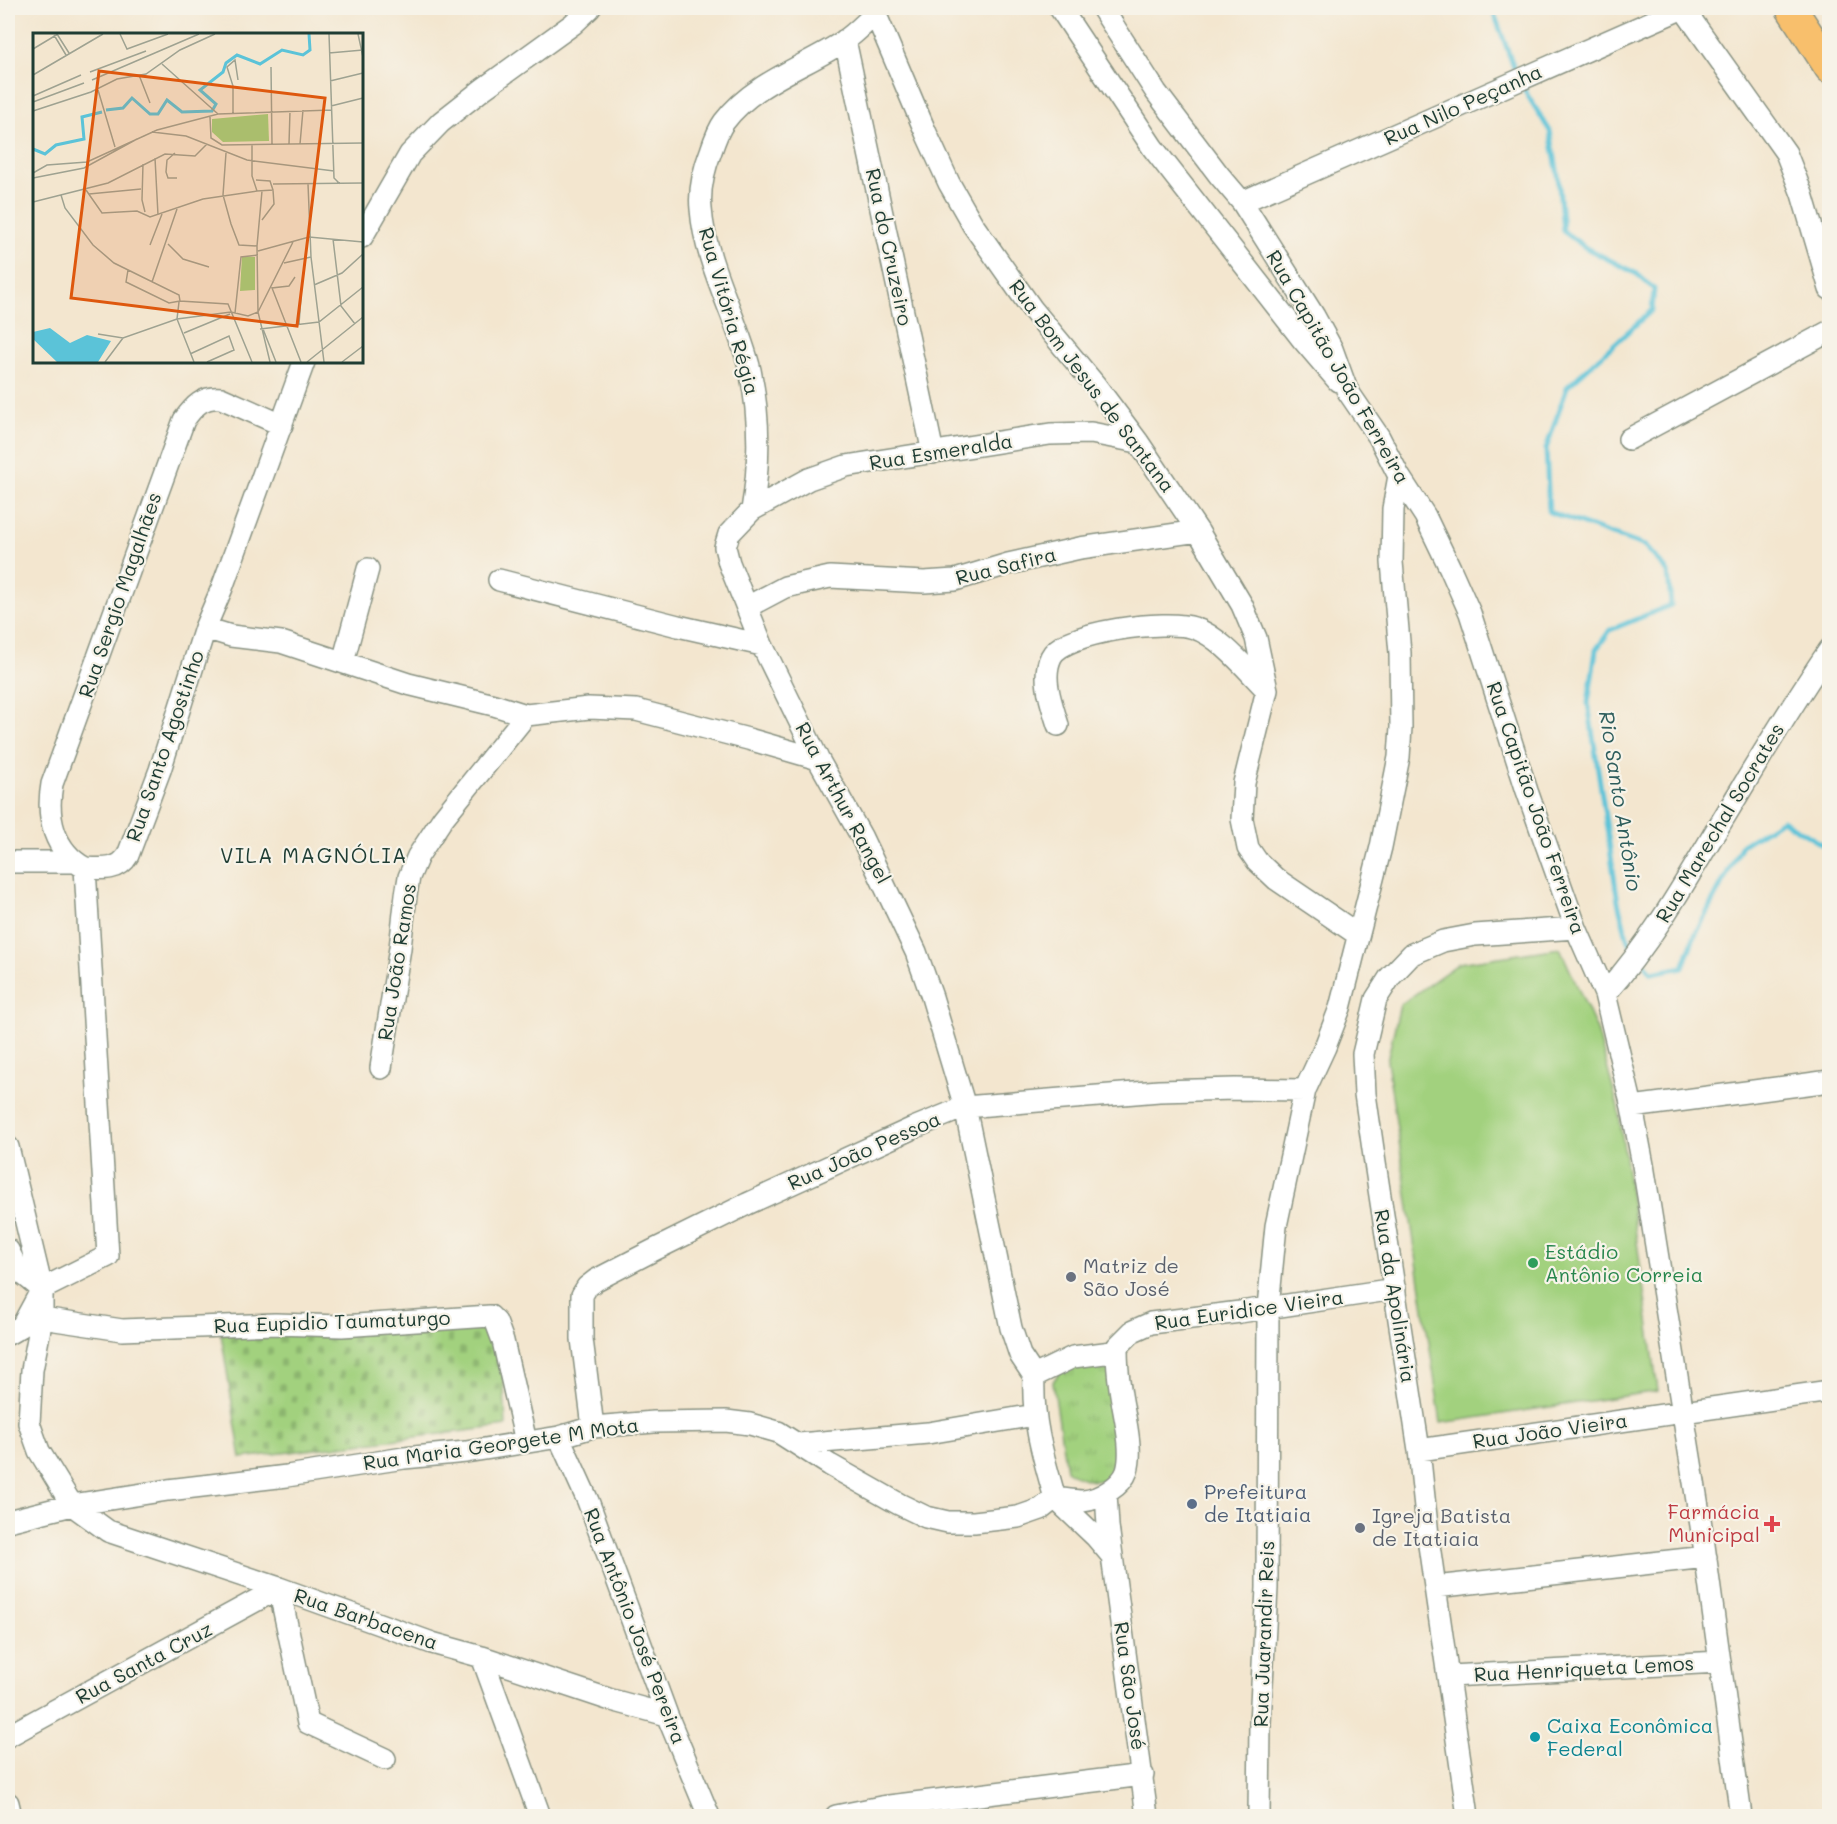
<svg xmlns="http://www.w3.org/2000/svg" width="1837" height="1824" font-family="Mali,sans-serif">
<defs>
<pattern id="cemetery-stones" width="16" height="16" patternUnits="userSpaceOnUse" patternTransform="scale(1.5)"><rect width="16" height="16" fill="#a2d17e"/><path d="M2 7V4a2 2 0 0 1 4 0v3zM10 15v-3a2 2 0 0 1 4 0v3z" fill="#8bb46e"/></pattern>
<pattern id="park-tufts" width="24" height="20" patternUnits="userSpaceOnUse" patternTransform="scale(1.5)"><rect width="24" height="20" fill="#a2d17e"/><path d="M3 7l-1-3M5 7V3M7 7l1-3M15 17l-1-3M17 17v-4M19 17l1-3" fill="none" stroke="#8bb46e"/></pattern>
</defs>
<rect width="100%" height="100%" fill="#f7f3e8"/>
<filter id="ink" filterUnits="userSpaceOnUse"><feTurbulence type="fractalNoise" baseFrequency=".0167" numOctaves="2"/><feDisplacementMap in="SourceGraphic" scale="12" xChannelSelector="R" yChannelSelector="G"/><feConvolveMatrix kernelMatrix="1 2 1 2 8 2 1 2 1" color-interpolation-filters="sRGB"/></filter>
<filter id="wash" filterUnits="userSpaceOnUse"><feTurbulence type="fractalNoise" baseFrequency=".008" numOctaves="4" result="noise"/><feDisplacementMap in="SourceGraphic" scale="24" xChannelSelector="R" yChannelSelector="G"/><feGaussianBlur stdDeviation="1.35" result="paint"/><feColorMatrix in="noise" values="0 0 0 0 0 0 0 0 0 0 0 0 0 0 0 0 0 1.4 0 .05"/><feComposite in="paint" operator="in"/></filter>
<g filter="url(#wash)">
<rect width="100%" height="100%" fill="#f3e6cf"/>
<path fill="#a2d17e" stroke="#608759" stroke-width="1.5" d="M1560 948 1597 1030 1618 1107 1658 1391 1441 1423 1387 1061 1400 1005 1459 963Z"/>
<path fill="url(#cemetery-stones)" stroke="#608759" stroke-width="1.5" d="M500 1321 506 1426 241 1458 221 1334Z"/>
<path fill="url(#park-tufts)" stroke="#608759" stroke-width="1.5" d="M1097 1359 1112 1371 1123 1462C1121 1466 1118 1472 1115 1474 1100 1487 1079 1479 1066 1470L1053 1382 1063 1366Z"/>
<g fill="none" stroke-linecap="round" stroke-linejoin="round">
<path stroke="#5bc3d8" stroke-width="5" d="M1492 8 1517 76
M1521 85 1550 131 1558 175 1563 231 1586 248 1637 274 1654 289 1652 310 1567 387 1546 449 1549 512 1645 546 1668 572 1671 605 1610 630 1596 650 1588 703 1618 902 1628 941 1634 948
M1641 958 1652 973 1683 967 1694 937 1742 845 1782 820 1830 849"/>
</g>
</g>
<g filter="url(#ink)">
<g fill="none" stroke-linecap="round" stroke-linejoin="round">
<g stroke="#899282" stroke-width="24">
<path id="minor" d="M873 8 926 133 949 183 973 225 1032 309 1096 386 1138 442 1198 531 1242 605 1256 638 1267 690 1244 783 1242 819 1248 848 1257 861 1276 879 1357 934
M1060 8 1153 148 1303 340 1338 381
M1102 8 1156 92 1219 175 1242 202 1314 316 1332 349 1347 390 1379 437 1399 476 1425 516 1450 568 1470 613 1527 791 1576 928 1605 994 1632 1107 1643 1165 1703 1538 1741 1816
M1683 8 1786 153 1802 194 1830 289
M845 40 933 453
M1242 202 1683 8
M362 237 410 154 441 122 483 89 573 24 590 8
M1629 439 1830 331
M752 510C760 464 760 417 750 370 737 317 705 264 701 209 699 190 704 169 711 151 714 142 718 130 724 122 754 82 805 67 844 41 855 34 865 23 875 14
M499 580 678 626 762 645
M747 607 785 587 830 577 924 582 955 580 1008 564 1080 548 1198 531
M205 628 231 636 281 642 408 684 494 705 526 715 589 708 636 710 752 740 818 759
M343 662 368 569
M1058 725C1052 705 1041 678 1051 657 1063 631 1168 619 1194 628 1220 636 1248 671 1267 690
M8 862H74
M85 868C54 851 46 818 52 784L184 420C194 406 203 396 221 398L282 425
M1605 994C1647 947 1679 893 1711 839 1750 775 1787 711 1830 649
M381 1068 400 948 406 895 409 877 418 856 443 818 526 715
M1632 1107 1830 1081
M8 1147 42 1289V1318L32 1370 29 1423 39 1451 72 1505 108 1531 279 1588 432 1643 482 1657 608 1699 667 1715
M8 1250 18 1270 42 1289
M42 1318 122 1330 275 1324 342 1326 490 1316 496 1322 503 1341 526 1442
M8 1334 22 1326 42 1289 108 1256 85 868C102 869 119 871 128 855L160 770 205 628 222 588 304 362
M1117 1354 1112 1352 1073 1357 1034 1376C1032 1421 1043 1456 1055 1498 1064 1499 1074 1501 1083 1501 1098 1500 1122 1486 1127 1471 1134 1448 1123 1412 1120 1388 1118 1375 1117 1361 1117 1347L1133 1331 1151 1323 1240 1312 1395 1289
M1034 1376 1020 1355 1011 1328 965 1107 932 997 916 952 861 836 818 759 762 645 729 563 725 547 729 534 752 510 809 479 846 466 1050 434 1091 433 1138 442
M593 1427 582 1339V1295L587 1287 596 1280 652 1251 747 1204 911 1129 965 1107 1159 1091 1235 1089 1305 1090
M559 1437 588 1501 667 1715 709 1816
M799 1444 928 1433 1035 1415
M1419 1450 1830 1391
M1106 1493 1108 1526 1147 1816
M8 1521 72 1505 168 1490 287 1476 404 1458 466 1452 559 1437 593 1427 654 1422 726 1421 750 1424 778 1432 830 1465 899 1504 926 1517 948 1522H974L1018 1517 1041 1509 1055 1498 1096 1537 1112 1556
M1435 1587 1706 1557
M482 1657 540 1816
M1449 1676 1720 1662
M8 1736 279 1588 308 1723 385 1759
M8 1803 11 1816
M836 1816 881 1807 1143 1775
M1259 1816 1260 1723 1267 1588 1268 1307 1276 1226 1305 1090 1325 1047 1340 1008 1381 847 1399 757 1401 727 1400 653 1392 562 1393 509 1399 476
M1468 1816 1429 1545 1419 1450 1375 1163 1365 1094 1363 1054 1376 999 1390 977 1412 954 1443 941 1475 935 1576 928"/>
</g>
<g stroke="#899282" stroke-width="33">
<path id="highway" d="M1791 8 1830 68"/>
</g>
<use href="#minor" stroke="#fff" stroke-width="21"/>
<use href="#highway" stroke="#f8bf6c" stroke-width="30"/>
</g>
</g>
<circle fill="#2e9e5b" stroke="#f7f3e8" stroke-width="2" cx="1533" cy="1263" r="6"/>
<g fill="#6b7280" stroke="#f7f3e8" stroke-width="2">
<circle cx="1071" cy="1277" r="6"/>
<circle cx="1360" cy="1528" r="6"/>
</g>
<circle fill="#5c6f8a" stroke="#f7f3e8" stroke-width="2" cx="1192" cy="1504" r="6"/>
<path fill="#e0444e" stroke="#f7f3e8" stroke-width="2" d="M1769 1515h6v6h6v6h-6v6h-6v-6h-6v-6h6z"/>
<circle fill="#0f9aa8" stroke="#f7f3e8" stroke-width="2" cx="1535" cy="1737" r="6"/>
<g text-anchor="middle" stroke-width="4.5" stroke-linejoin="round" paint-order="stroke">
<g font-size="20" fill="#1f3d34" stroke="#f7f3e8">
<text transform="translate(1463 105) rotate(-24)" y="7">Rua Nilo Peçanha</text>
<text transform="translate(889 247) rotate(78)" y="7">Rua do Cruzeiro</text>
<text transform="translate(729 311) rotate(74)" y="7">Rua Vitória Régia</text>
<text transform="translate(1338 367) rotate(60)" y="7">Rua Capitão João Ferreira</text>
<text transform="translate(1092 386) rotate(53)" y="7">Rua Bom Jesus de Santana</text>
<text transform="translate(941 452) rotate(-9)" y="7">Rua Esmeralda</text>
<text transform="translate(1006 566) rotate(-14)" y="7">Rua Safira</text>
<text transform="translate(120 595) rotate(-71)" y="7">Rua Sergio Magalhães</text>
<text transform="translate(165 746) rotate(-71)" y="7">Rua Santo Agostinho</text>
<text transform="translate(843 803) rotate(62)" y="7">Rua Arthur Rangel</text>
<text transform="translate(1536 808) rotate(71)" y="7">Rua Capitão João Ferreira</text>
<text transform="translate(1720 823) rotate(-59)" y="7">Rua Marechal Socrates</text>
<text transform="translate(397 962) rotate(-81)" y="7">Rua João Ramos</text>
<text transform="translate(864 1151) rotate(-24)" y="7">Rua João Pessoa</text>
<text transform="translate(1395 1296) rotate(81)" y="7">Rua da Apolinária</text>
<text transform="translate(1249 1310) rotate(-8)" y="7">Rua Euridice Vieira</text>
<text transform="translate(332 1322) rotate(-2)" y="7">Rua Eupidio Taumaturgo</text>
<text transform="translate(1550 1431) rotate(-8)" y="7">Rua João Vieira</text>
<text transform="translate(501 1444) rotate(-8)" y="7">Rua Maria Georgete M Mota</text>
<text transform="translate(366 1619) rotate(19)" y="7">Rua Barbacena</text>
<text transform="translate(635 1626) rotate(69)" y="7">Rua Antônio José Pereira</text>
<text transform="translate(1264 1634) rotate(-88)" y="7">Rua Juarandir Reis</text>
<text transform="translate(144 1663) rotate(-28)" y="7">Rua Santa Cruz</text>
<text transform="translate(1584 1669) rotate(-3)" y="7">Rua Henriqueta Lemos</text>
<text transform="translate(1130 1686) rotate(82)" y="7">Rua São José</text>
</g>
<g font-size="20" fill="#27864d" stroke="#f7f3e8" text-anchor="start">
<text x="1545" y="1259">Estádio<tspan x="1545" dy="23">Antônio Correia</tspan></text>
</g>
<g font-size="20" fill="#5b616d" stroke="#f7f3e8" text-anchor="start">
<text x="1083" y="1273">Matriz de<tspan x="1083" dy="23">São José</tspan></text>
<text x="1372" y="1523">Igreja Batista<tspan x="1372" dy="23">de Itatiaia</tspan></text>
</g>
<g font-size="20" fill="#4e5e75" stroke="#f7f3e8" text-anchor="start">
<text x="1204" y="1499">Prefeitura<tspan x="1204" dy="23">de Itatiaia</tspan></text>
</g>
<g font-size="20" fill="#be3a42" stroke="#f7f3e8" text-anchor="end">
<text x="1760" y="1519">Farmácia<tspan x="1760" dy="23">Municipal</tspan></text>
</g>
<g font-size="20" fill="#0d838f" stroke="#f7f3e8" text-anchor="start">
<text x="1547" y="1733">Caixa Econômica<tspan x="1547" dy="23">Federal</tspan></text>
</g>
<g font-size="21" font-style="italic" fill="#2e5e5d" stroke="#f7f3e8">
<text transform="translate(1620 801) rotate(81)" y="7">Rio Santo Antônio</text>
</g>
<g font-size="21" letter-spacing="1.5" fill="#1f3d34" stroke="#f7f3e8">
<text x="314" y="863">VILA MAGNÓLIA</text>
</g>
</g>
<g transform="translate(33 33)">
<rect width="330" height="330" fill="#f3e6cf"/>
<path d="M235 81 236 108 190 109 179 99V86Z" fill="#a2d17e"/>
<path d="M209 223 222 224V257L207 258Z" fill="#a2d17e"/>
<path d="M17 295 37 310 54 302 78 308 65 329H24L0 306V299Z" fill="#5bc3d8"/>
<path fill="none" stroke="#5bc3d8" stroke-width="3" d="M73 77 90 75 99 65 117 81H125L134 67 149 79 179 78 183 71 167 57 190 39 193 30 204 22 227 31 249 17 270 22 277 17 276 1M0 116 12 121 23 112 51 106 49 84 69 79"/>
<path fill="none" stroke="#9ea291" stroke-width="1.5" d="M24 1 36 20M87 1 94 16 135 1M296 1 301 145 307 151M325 1 330 24M21 2 33 22M0 16 25 1M296 20 330 17M129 31 185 81M238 34 239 111M57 39 113 18M0 42 70 1M106 42 117 70M59 47 166 1M297 48 330 40M65 57 82 114M0 63 48 42M0 69 51 50M298 73 330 65M0 78 58 59 84 46 113 41 147 17 182 1M200 80V53L194 34 202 27 205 47M177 84 178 105 189 112 330 110M119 99 153 103 214 127 301 138M256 111 257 78M267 111 270 77M219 112V143L224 158 240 157 237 148 223 147M142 120 134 127 133 139 135 145H144M193 120 190 162 198 191 206 212 224 213M122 125 125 182M110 131 109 167 112 179M0 140 14 132 54 129 124 97 185 81 298 77M0 145 51 135 104 106M240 151 330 150M275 151 278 224 291 329M53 157 69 180 104 178 117 184 170 166 224 158M229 158 224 213 225 279 237 329M56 161 108 156M28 162 32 175 60 212 81 230 146 262 147 268 195 271 219 329M0 169 75 150 132 121 162 123 174 111M229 187 241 171 240 157M300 206 308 273 322 291M135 211 150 226 176 234M117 212 129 181M225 218 276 204 330 209M251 230 278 224M95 237 93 249 136 270 147 268M262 244 256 253 239 255 268 329M119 249 144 176M281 252 309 240 330 221M146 269 144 286 161 329M225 279 260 209M202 280 208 224 225 222M266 291 268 265M227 296 286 289 330 254M230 296 243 329M151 300 197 281M65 301 90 305 144 286 198 279 215 283 225 279M157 321 196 303 201 317 174 329M72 329 90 305M274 329 330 284M309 329 330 313"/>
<path fill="#de580e" fill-opacity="0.15" stroke="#de580e" stroke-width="3" d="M66 38 292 65 264 293 38 265Z"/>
<rect width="330" height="330" fill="none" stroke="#1f3d34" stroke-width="3"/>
</g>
<rect width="1837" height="1824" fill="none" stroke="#f7f3e8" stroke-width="30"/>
</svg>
